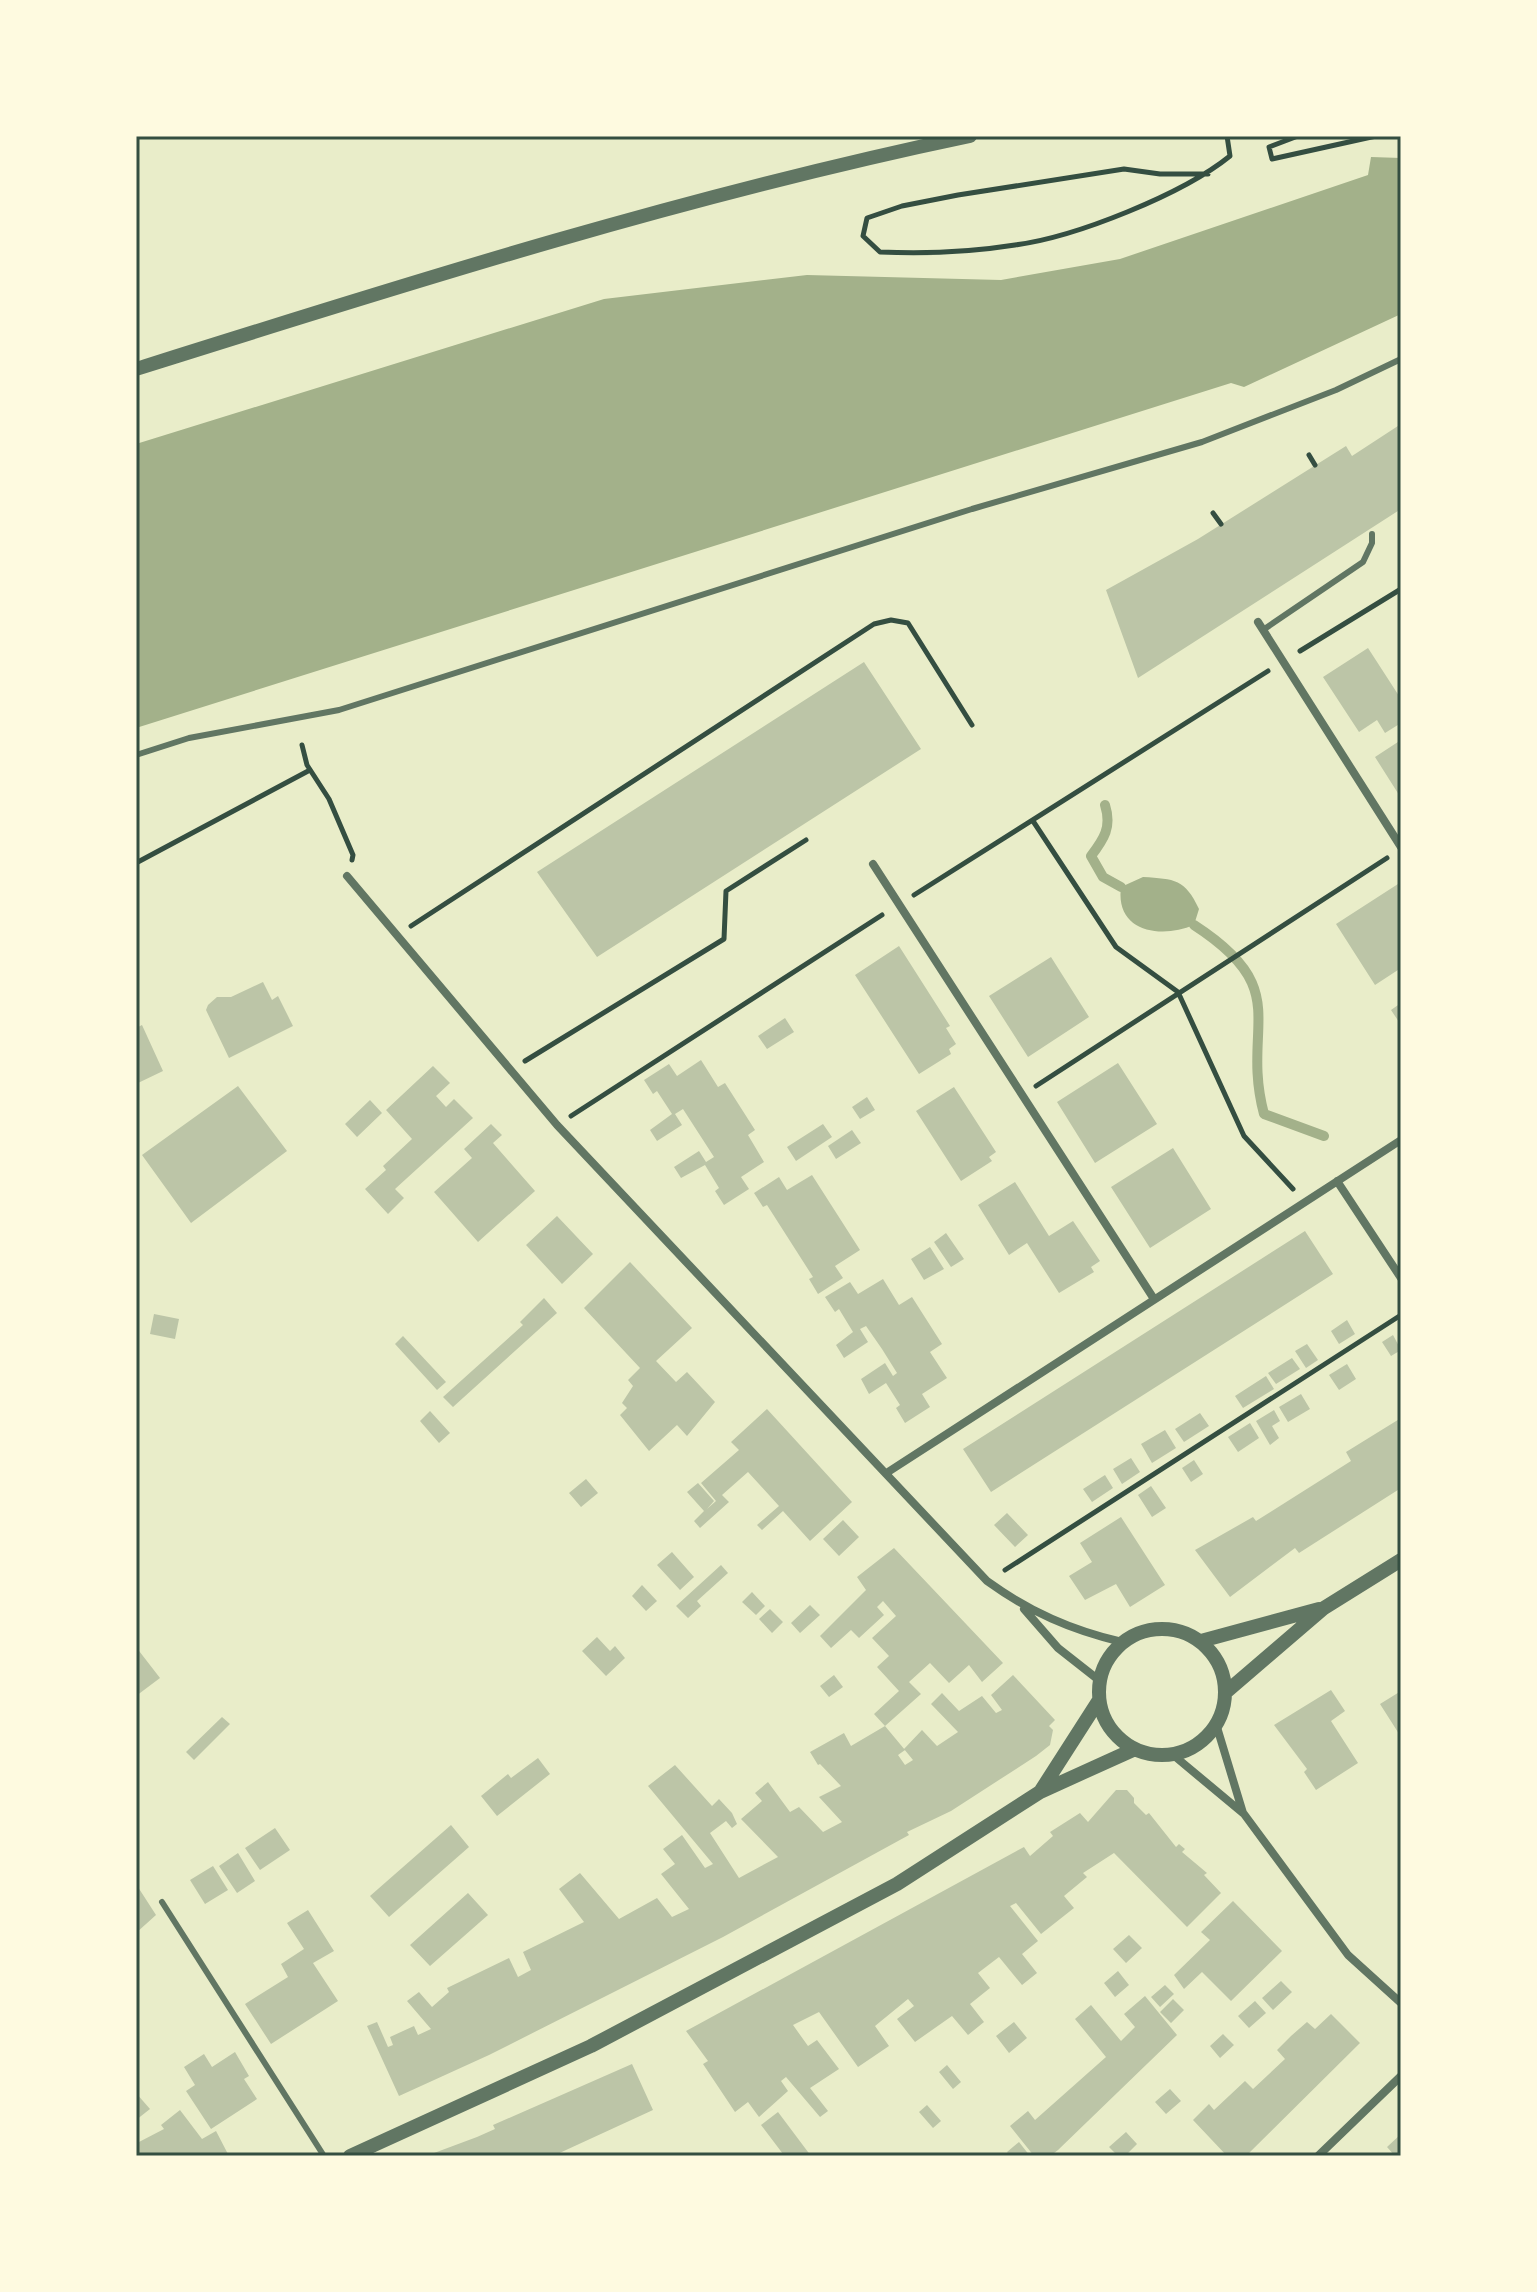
<svg xmlns="http://www.w3.org/2000/svg" width="1537" height="2292" font-family="'IBM Plex Sans',sans-serif">
<rect width="100%" height="100%" fill="#e9edc9"/>
<path fill="#a3b18a" d="M1371 157 1401 158V314L1244 387 1231 383 136 728V444L604 299 807 275 1001 280 1120 259 1368 175Z
M1143 877C1175 879 1185 879 1199 909L1194 925C1161 939 1115 932 1121 887Z"/>
<g fill="none" stroke-linecap="round" stroke-linejoin="round">
<path stroke="#a3b18a" stroke-width="10" d="M1105 805C1112 827 1104 839 1091 856L1103 877 1121 887
M1194 925C1296 991 1240 1024 1264 1114L1324 1136"/>
</g>
<path fill="#bcc5a7" d="M1401 424V509L1138 678 1106 590 1198 539 1346 446 1352 456Z
M1368 648 1401 699V723L1385 733 1377 720 1359 732 1323 677Z
M864 662 921 749 597 957 537 872Z
M1401 740V798L1375 757Z
M1398 884 1401 889V968L1375 985 1336 924Z
M899 946 950 1026 946 1028 956 1044 949 1049 951 1054 919 1074 855 975Z
M1051 957 1089 1017 1028 1057 989 996Z
M263 982 272 1000 278 996 293 1026 229 1058 206 1010 208 1005 217 997H231Z
M1401 1003V1025L1391 1010Z
M785 1018 794 1032 767 1049 758 1036Z
M142 1025 163 1071 138 1083 136 1028Z
M701 1060 718 1087 725 1083 755 1130 748 1135 764 1162 741 1177 749 1189 724 1205 715 1191 719 1188 705 1165 681 1178 674 1167 699 1151 706 1162 714 1157 683 1109 675 1114 682 1125 657 1141 650 1130 672 1114 657 1091 653 1094 644 1080 669 1064 677 1076Z
M1118 1063 1157 1124 1095 1163 1057 1102Z
M433 1066 450 1083 436 1096 446 1107 454 1099 473 1118 395 1189 404 1198 388 1214 365 1189 386 1170 383 1166 412 1139 386 1110Z
M238 1086 287 1151 191 1223 142 1155Z
M954 1087 996 1152 989 1157 992 1161 961 1181 916 1111Z
M867 1097 875 1110 860 1119 852 1107Z
M370 1100 382 1113 357 1137 345 1124Z
M491 1124 502 1135 493 1143 535 1191 478 1242 434 1192 472 1158 464 1149Z
M823 1124 832 1137 796 1161 787 1147Z
M852 1130 861 1143 836 1159 828 1146Z
M1173 1148 1211 1209 1150 1248 1111 1187Z
M812 1175 860 1250 835 1266 843 1278 818 1294 809 1279 813 1277 767 1205 763 1207 754 1193 779 1177 787 1190Z
M1015 1182 1049 1236 1073 1221 1100 1261 1091 1267 1094 1272 1059 1293 1027 1243 1009 1255 978 1205Z
M557 1216 593 1254 562 1284 526 1245Z
M1305 1231 1333 1274 991 1492 963 1449Z
M946 1233 964 1259 951 1267 934 1242Z
M930 1247 944 1269 924 1280 911 1259Z
M630 1262 692 1328 656 1361 676 1382 687 1372 715 1402 687 1436 677 1425 649 1451 620 1415 627 1408 622 1403 633 1386 628 1380 640 1368 584 1308Z
M883 1279 899 1305 912 1297 942 1344 930 1352 947 1378 922 1394 930 1407 905 1423 896 1408 900 1405 886 1383 869 1394 861 1379 885 1363 893 1376 897 1373 882 1349 866 1326 860 1329 868 1342 844 1358 836 1345 853 1332 839 1309 835 1312 825 1297 850 1282 858 1294Z
M544 1298 557 1313 453 1407 443 1397 523 1325 520 1322Z
M154 1314 179 1319 175 1339 150 1334Z
M1347 1320 1355 1334 1339 1344 1331 1331Z
M1393 1335 1401 1350 1391 1356 1382 1342Z
M403 1336 446 1382 437 1390 395 1344Z
M1307 1344 1318 1360 1306 1368 1295 1351Z
M1292 1358 1300 1369 1276 1384 1268 1373Z
M1347 1364 1356 1379 1339 1390 1329 1375Z
M1266 1376 1274 1389 1243 1408 1235 1396Z
M1301 1394 1310 1409 1288 1422 1279 1407Z
M767 1409 852 1502 810 1541 783 1511 762 1530 757 1525 779 1506 748 1472 722 1495 729 1502 700 1528 694 1521 704 1511 687 1492 698 1483 714 1501 707 1509 716 1501 701 1483 739 1450 731 1442Z
M1274 1410 1280 1421 1272 1426 1279 1438 1270 1445 1256 1421Z
M430 1411 450 1433 439 1443 420 1421Z
M1200 1413 1209 1426 1184 1442 1175 1429Z
M1401 1418V1488L1299 1553 1295 1548 1230 1597 1195 1550 1253 1517 1256 1521 1351 1461 1346 1452Z
M1250 1423 1259 1438 1238 1452 1228 1437Z
M1165 1430 1176 1448 1152 1463 1141 1444Z
M1131 1458 1140 1472 1122 1484 1113 1469Z
M1194 1460 1203 1474 1191 1482 1182 1468Z
M1105 1475 1113 1488 1092 1502 1083 1489Z
M586 1479 598 1493 581 1507 569 1493Z
M1151 1486 1166 1508 1152 1517 1138 1495Z
M1007 1513 1028 1535 1015 1547 994 1525Z
M1121 1517 1165 1585 1130 1607 1116 1584 1085 1600 1069 1576 1092 1562 1080 1543Z
M843 1520 859 1537 839 1556 823 1539Z
M894 1548 1003 1663 982 1682 969 1665 949 1683 930 1663 909 1682 921 1694 885 1726 874 1714 899 1691 877 1667 889 1656 872 1638 896 1616 883 1601 877 1607 884 1615 859 1638 851 1630 831 1648 820 1636 866 1590 857 1577Z
M672 1552 694 1577 680 1590 657 1565Z
M721 1565 728 1573 697 1601 701 1606 688 1618 676 1606Z
M642 1585 657 1601 646 1611 632 1596Z
M752 1592 765 1606 756 1615 742 1602Z
M810 1605 820 1615 800 1633 791 1623Z
M770 1609 783 1622 772 1633 759 1619Z
M597 1637 610 1651 615 1646 625 1658 606 1676 582 1651Z
M136 1647 160 1678 136 1696Z
M834 1675 843 1687 829 1697 820 1686Z
M1013 1675 1055 1720 1049 1726 1053 1730 1050 1745 1036 1756 951 1811 907 1832 909 1835 723 1937 489 2055 399 2096 367 2026 377 2022 388 2047 393 2045 390 2037 414 2026 418 2035 431 2029 407 2001 419 1992 432 2007 449 1992 447 1988 509 1958 518 1977 531 1970 523 1952 584 1922 559 1889 580 1873 619 1919 657 1898 672 1917 689 1909 661 1874 675 1864 663 1849 682 1835 705 1868 713 1864 648 1786 675 1765 712 1806 719 1799 732 1813 737 1824 732 1828 726 1821 710 1833 739 1878 778 1857 741 1819 762 1801 755 1793 768 1782 790 1812 799 1807 823 1832 842 1822 819 1797 841 1786 820 1764 818 1765 810 1752 844 1733 851 1746 885 1726 905 1750 898 1755 905 1765 913 1760 904 1749 922 1730 937 1746 958 1732 931 1704 942 1693 959 1711 982 1696 996 1713 1002 1710 991 1695Z
M1331 1690 1345 1711 1331 1721 1358 1763 1316 1790 1304 1772 1307 1769 1274 1725Z
M1401 1691V1737L1380 1704Z
M222 1717 230 1724 194 1760 186 1752Z
M538 1758 550 1774 497 1816 481 1796 508 1774 511 1778Z
M1116 1790H1127L1134 1798V1803L1146 1815 1149 1813 1176 1847 1179 1844 1185 1849 1182 1852 1207 1873 1204 1875 1221 1893 1187 1927 1114 1853 1083 1873 1087 1877 1064 1896 1074 1908 1041 1934 1016 1903 1010 1906 1038 1941 1022 1954 1037 1973 1022 1985 999 1957 978 1973 990 1988 970 2004 984 2022 968 2035 952 2016 915 2042 897 2019 914 2006 908 1999 875 2026 889 2046 858 2067 819 2012 793 2025 808 2046 817 2040 839 2069 810 2088 828 2111 820 2117 786 2077 781 2081 788 2091 759 2117 748 2102 735 2112 703 2064 708 2061 686 2031 1024 1847 1030 1856 1053 1836 1050 1832 1080 1813 1088 1822Z
M451 1825 469 1847 389 1917 370 1896Z
M275 1828 290 1850 260 1870 245 1848Z
M238 1853 255 1881 237 1893 219 1866Z
M213 1866 228 1890 205 1904 190 1880Z
M136 1884 156 1915 136 1933Z
M468 1893 488 1915 430 1966 410 1945Z
M1233 1901 1282 1951 1231 2001 1202 1972 1184 1989 1174 1975 1210 1940 1201 1932Z
M308 1910 334 1951 313 1963 338 2001 271 2044 245 2004 288 1977 281 1964 304 1949 287 1923Z
M1129 1935 1142 1948 1126 1963 1113 1949Z
M1118 1971 1129 1985 1115 1997 1104 1983Z
M1281 1981 1292 1992 1273 2010 1262 1998Z
M1165 1985 1174 1994 1160 2007 1151 1997Z
M1145 1996 1177 2035 1058 2150 1050 2156H1034L1010 2126 1028 2111 1035 2120 1106 2057 1075 2019 1091 2005 1121 2041 1135 2027 1124 2014Z
M1173 1999 1184 2010 1171 2023 1160 2012Z
M1255 2001 1266 2013 1249 2028 1238 2016Z
M1331 2014 1360 2043 1249 2153 1227 2156 1193 2120 1209 2104 1214 2110 1245 2081 1253 2089 1285 2059 1277 2050 1291 2036 1307 2022 1315 2029Z
M1014 2022 1027 2038 1009 2053 996 2036Z
M1223 2034 1234 2045 1220 2058 1210 2046Z
M235 2052 249 2076 244 2079 257 2099 211 2129 186 2091 195 2085 184 2067 204 2054 212 2067Z
M632 2064 653 2110 553 2156H426L477 2137 495 2129 493 2125Z
M947 2065 961 2082 953 2089 939 2072Z
M1170 2089 1181 2101 1166 2114 1155 2102Z
M136 2093 150 2109 136 2120Z
M927 2105 941 2121 933 2128 919 2112Z
M180 2110 202 2139 216 2131 229 2156H136V2137L139 2142 164 2129 161 2125Z
M778 2112 811 2156H781L783 2154 761 2125Z
M1126 2132 1137 2144 1125 2156H1118L1109 2147Z
M1401 2134V2156H1395L1387 2147Z
M1019 2142 1030 2156H1010L1007 2152Z"/>
<g fill="none" stroke-linecap="round" stroke-linejoin="round">
<path stroke="#344e41" stroke-width="5" d="M1298 136 1269 147 1272 159 1376 136
M1208 174H1160L1124 169 958 195 902 206 867 218 863 236 880 252C924 254 971 252 1015 245 1076 237 1183 194 1230 156L1227 136
M1309 455 1315 465
M1213 513 1221 524
M1300 651 1401 589
M302 745 307 765 329 799 353 855 352 860
M1033 821 1116 947 1178 992 1244 1136 1293 1189
M136 863 310 770
M914 895 1268 671
M411 926 874 624 891 620 908 623 972 725
M525 1061 724 939 726 891 806 840
M1036 1086 1387 858
M571 1116 882 915
M1005 1570 1401 1315"/>
<path stroke="#617663" stroke-width="6" d="M1263 630 1363 562 1372 543V534
M136 755 189 738 339 710 972 509 1202 442 1336 390 1401 359
M162 1902 324 2156"/>
<path stroke="#617663" stroke-width="8" d="M1258 622 1401 847
M873 864 1154 1299
M347 876 557 1125 987 1581C1030 1612 1071 1630 1122 1642
M1337 1181 1401 1278
M888 1472 1401 1140
M1024 1609 1058 1648 1100 1681
M1216 1724 1243 1813
M1172 1754 1244 1814 1348 1955 1401 2003
M1318 2156 1401 2076"/>
<path stroke="#617663" stroke-width="14" d="M136 369C412 282 687 195 970 136
M1099 1692a63 63 0 1 1 126 0a63 63 0 1 1-126 0Z
M1201 1641 1319 1609
M1225 1693 1324 1608 1401 1560
M1040 1792 1099 1700
M350 2156 591 2046 897 1884 1040 1792 1135 1749"/>
</g>
<rect width="1537" height="2292" fill="none" stroke="#fefae0" stroke-width="276"/>
<rect x="138" y="138" width="1261" height="2016" fill="none" stroke="#344e41" stroke-width="3"/>
</svg>
